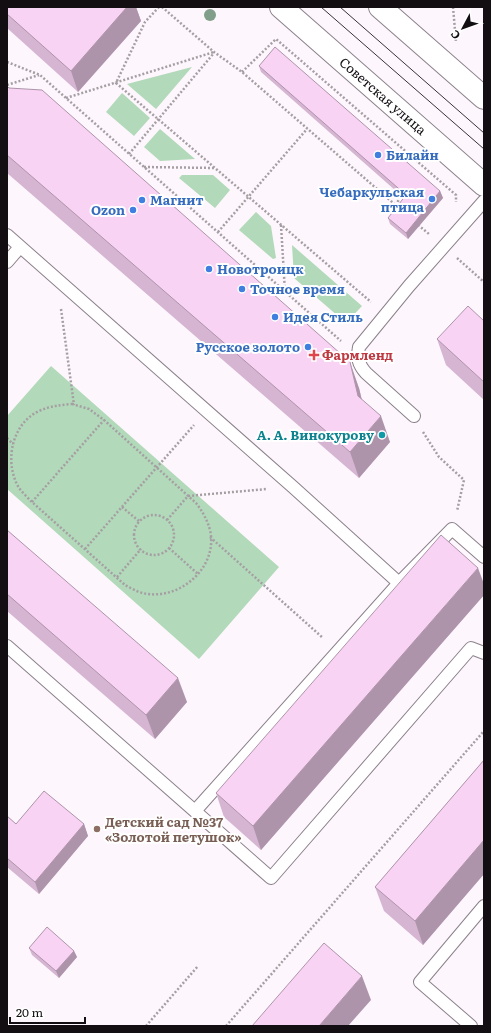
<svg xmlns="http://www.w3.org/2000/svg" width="491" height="1033" font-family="Literata,serif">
<rect width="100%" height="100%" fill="#fdf6fc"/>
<path fill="#b2d9b9" d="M192 67 156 109 127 84Z
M122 93 150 118 134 136 106 112Z
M160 129 195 159 160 161 144 147Z
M182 175H213L230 190 215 208 179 178Z
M256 212 271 226 276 258 273 259 239 230Z
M292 245 362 306 346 323 294 278Z
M51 366 279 567 199 659 7 489V416Z"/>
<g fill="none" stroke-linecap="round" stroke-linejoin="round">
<g stroke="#8c818b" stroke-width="14">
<path id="lane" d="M7 235 293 487 399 583 195 811
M7 262 20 247
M414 416 366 373C358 364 357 358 359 347L409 286 484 201
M399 583 452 529 484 557
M7 646 271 878 471 648 484 653
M471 1026 420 982 484 906"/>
</g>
<g stroke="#8c818b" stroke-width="24">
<path id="secondary" d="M281 7 484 185
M380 7 484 98"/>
</g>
<path stroke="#a59fa4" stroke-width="2.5" stroke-dasharray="2 2" stroke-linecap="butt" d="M159 7 145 22 116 83 371 302
M162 7 214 52 242 72 399 208
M453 7 456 42
M7 62 40 75 341 341
M242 72 276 39 456 195V202
M7 85 39 75
M66 98 214 52
M129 154 214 53
M406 163 408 154
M144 167 215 168
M397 206 400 192
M281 225 285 292
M418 225 429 234
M218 232 307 129
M457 258 484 282
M61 309 74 405
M72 404 89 409 104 420 196 503C202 511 207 519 210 530 219 569 176 604 139 592 134 590 129 587 125 585L32 502C28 498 23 493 19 488 4 463 11 424 39 411 50 406 60 405 72 404Z
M423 432 439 457 464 480 457 511
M7 438 13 444
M32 502 104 420
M122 507 140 522
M134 535a20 20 0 1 1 40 0a20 20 0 1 1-40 0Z
M167 520 188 496 267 489
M210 537 323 638
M169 548 198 574
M85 549 194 425
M117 577 141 549
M146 1026 198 966
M226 1026 484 731"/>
<use href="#lane" stroke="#fff" stroke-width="12"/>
<use href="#secondary" stroke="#fff" stroke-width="22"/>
<path stroke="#373337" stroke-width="1" d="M321 7 484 149
M340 7 484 133"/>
</g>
<circle fill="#819e8a" cx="210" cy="15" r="6"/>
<path fill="#d6b5d2" d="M7 7H136L141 21 78 92 7 28Z
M259 66 440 191 443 198 408 239 390 224 388 218 404 198 261 72Z
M7 86 359 388 362 400 390 442 359 478 7 173Z
M484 321V400L446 365 437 339Z
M7 530 187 702 155 739 7 611Z
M484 584V595L261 850 224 817 216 793Z
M484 760V874L423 945 384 911 375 887Z
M7 816 16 824H84L88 836 39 894 7 867Z
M29 948 74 951 77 957 59 978 32 955Z"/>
<path fill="#ae94ab" d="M127 7H136L141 21 78 92 71 71Z
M440 191 443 198 408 239 406 233Z
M350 362 359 388 367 422 358 396Z
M381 416 390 442 359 478 350 452Z
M478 568 484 584V595L261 850 253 826Z
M178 678 187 702 155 739 146 715Z
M84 824 88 836 39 894 35 882Z
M484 840V874L423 945 415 921Z
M74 951 77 957 59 978 56 971Z
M362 976 371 1000 348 1026H319Z"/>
<path fill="#f9d3f4" stroke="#ae94ab" d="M7 7H127L71 71 7 14Z
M275 47 440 191 406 233 388 218 406 195 259 66Z
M7 86 9 88 42 90 350 362 358 396 381 416 350 452 7 155Z
M468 306 484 321V382L437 339Z
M7 530 178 678 146 715 7 594Z
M441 535 478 568 253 826 216 793Z
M484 760V840L415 921 375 887Z
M44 791 84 824 35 882 7 858V816L16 824Z
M47 927 74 951 56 971 29 948Z
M324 943 362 976 319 1026H252Z"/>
<g fill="#3f7fe0" stroke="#fff" stroke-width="1.5">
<circle cx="378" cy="155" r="4"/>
<circle cx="432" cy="199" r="4"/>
<circle cx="142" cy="200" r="4"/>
<circle cx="133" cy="210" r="4"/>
<circle cx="209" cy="269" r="4"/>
<circle cx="242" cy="289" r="4"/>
<circle cx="275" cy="317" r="4"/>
<circle cx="308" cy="347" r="4"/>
</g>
<path fill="#e0444e" stroke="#fff" stroke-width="1.5" d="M312 349h4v4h4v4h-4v4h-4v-4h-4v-4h4z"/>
<circle fill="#0f9aa8" stroke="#fff" stroke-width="1.5" cx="382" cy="435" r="4"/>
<circle fill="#8d6e63" stroke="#fff" stroke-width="1.5" cx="97" cy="829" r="4"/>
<g text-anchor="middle" stroke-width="4" stroke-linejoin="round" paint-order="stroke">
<g font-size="13" fill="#120e12" stroke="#fff">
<text transform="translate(383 96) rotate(41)" y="5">Советская улица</text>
</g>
<g font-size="13" font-weight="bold" fill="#366cbe" stroke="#fff" text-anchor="start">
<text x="386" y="160">Билайн</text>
<text x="424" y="197" text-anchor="end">Чебаркульская<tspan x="424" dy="15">птица</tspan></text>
<text x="150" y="205">Магнит</text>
<text x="125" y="215" text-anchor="end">Ozon</text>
<text x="217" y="274">Новотроицк</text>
<text x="250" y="294">Точное время</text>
<text x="283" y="322">Идея Стиль</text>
<text x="300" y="352" text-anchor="end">Русское золото</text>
</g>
<g font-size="13" font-weight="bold" fill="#be3a42" stroke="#fff" text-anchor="start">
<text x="322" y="360">Фармленд</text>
</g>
<g font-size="13" font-weight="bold" fill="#0d838f" stroke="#fff" text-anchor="end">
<text x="374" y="440">А. А. Винокурову</text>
</g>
<g font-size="13" font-weight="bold" fill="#785e54" stroke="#fff" text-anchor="start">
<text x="105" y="827">Детский сад №37<tspan x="105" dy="15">«Золотой петушок»</tspan></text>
</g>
</g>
<rect width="491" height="1033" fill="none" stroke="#120e12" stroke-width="16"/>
<g transform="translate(463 28) rotate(229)" stroke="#ffffff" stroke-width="3" paint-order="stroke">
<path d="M0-3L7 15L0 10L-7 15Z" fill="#120e12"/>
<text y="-6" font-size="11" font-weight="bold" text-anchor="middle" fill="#120e12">С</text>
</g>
<path d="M10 1017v6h75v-6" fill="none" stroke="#120e12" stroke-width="2"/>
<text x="16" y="1017" font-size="12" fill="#120e12" stroke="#ffffff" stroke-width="3" paint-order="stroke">20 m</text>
</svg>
